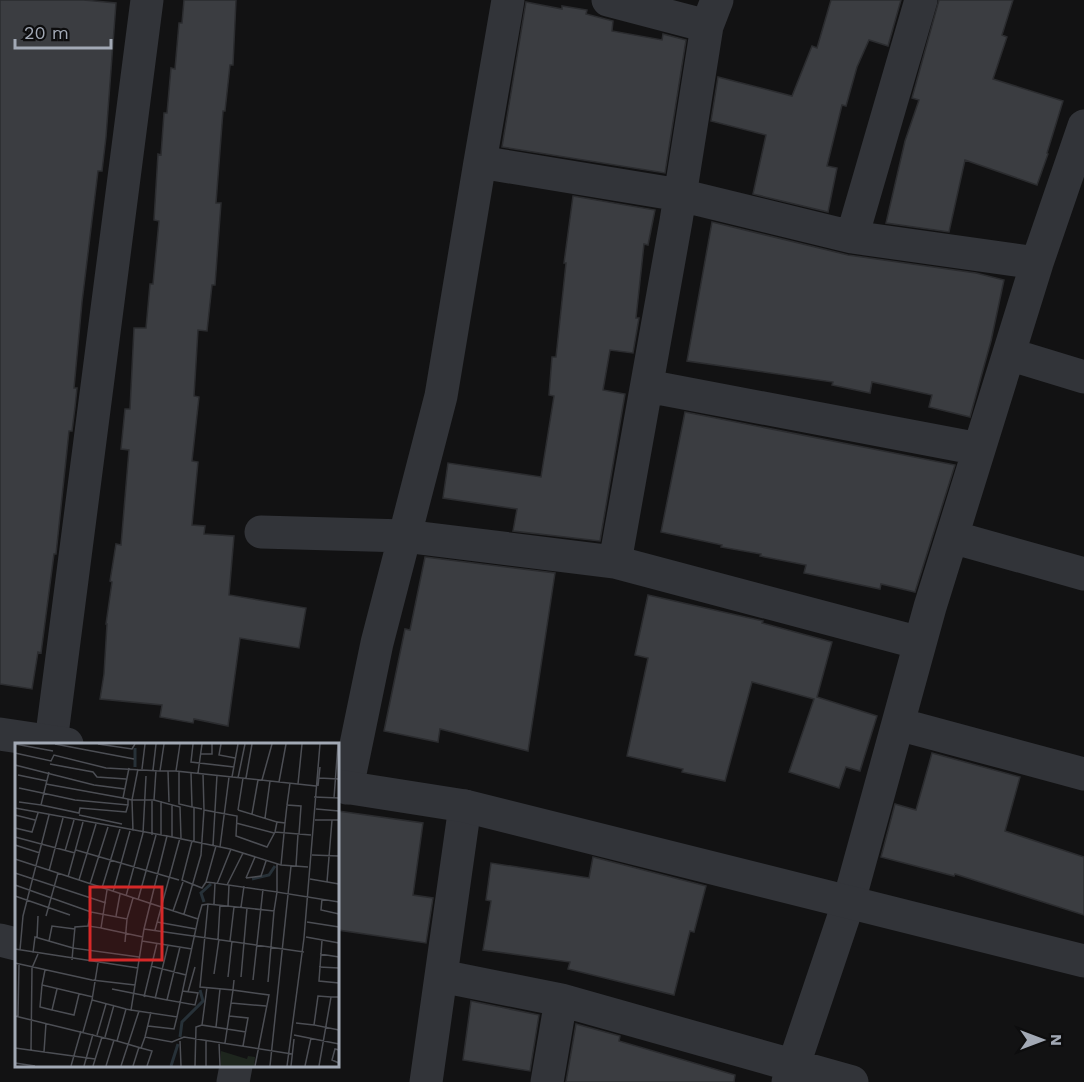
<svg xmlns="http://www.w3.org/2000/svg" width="1084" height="1082" font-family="'Work Sans',sans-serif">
<rect width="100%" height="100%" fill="#121213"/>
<path fill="#3b3d41" stroke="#2b2c2f" stroke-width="1.5" d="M0 0H84L116 3 106 137 102 171H98L82 302 74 388H77L75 407 72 431H69L56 554H54L41 653 38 652 32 689 0 684Z
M184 0H236L233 65H230L225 111H223L216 203H221L215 285H212L207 331 198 330 194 396 199 397 192 461 198 462 192 525 205 526 204 534 234 536 229 595 306 608 299 648 240 638 228 726 194 719 193 723 160 717 162 705 100 699 104 674 107 624H106L112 582 110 581 116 544 121 545 129 450 121 449 125 409H130L134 328H146L150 284H153L159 221 154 220 158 154 161 155 164 113H167L171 68 175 69 179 23H182Z
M831 0H901L888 46 869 40 857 67 846 106 842 105 827 166 837 168 828 212 753 194 766 135 711 121 718 77 792 96 812 46 817 48Z
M939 0H1013L1002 35 1007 37 993 79 1063 101 1047 153 1048 154 1037 185 965 160 949 232 886 223 905 141 919 100 912 98Z
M526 2 562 9V6L587 10 586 14 613 21 612 31 662 40 663 34 686 40 665 173 502 147Z
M573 196 655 210 648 245 644 244 636 318H639L633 353 610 350 603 390 625 394 600 541 513 531 517 509 443 498 448 463 541 477 554 396 549 395 552 357H556L566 263H564Z
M712 222 848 255 976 273 1004 280 991 341 970 417 929 407 932 395 872 382 870 393 832 385 833 382 687 361Z
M685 412 955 465 915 592 881 584 880 589 804 573 806 565 760 556 761 554 721 547 722 545 661 532Z
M425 557 555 573 528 751 440 729 438 742 384 731 405 629 410 630Z
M648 595 763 621 762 623 832 642 817 697 877 716 860 771 846 767 839 788 789 772 814 699 752 682 725 781 682 772 683 769 627 756 648 658 635 655Z
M932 753 1020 777 1005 831 1084 857V915L955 874 954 876 881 857 895 804 916 810Z
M338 811 423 823 413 895 433 898 426 943 338 930Z
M593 857 706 886 694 932 690 931 674 995 568 969 570 962 483 950 491 901 486 900 491 863 589 878Z
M471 1001 539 1015 530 1071 463 1060Z
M576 1024 620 1036 619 1041 735 1075 734 1082H566Z"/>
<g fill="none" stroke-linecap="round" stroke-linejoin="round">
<path stroke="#323439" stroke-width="33" d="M508 0 480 162 680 195 852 237 1037 263
M608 0 707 26
M717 0 707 26 676 221 615 562 920 643
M852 237 921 0
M1009 354 1084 377
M647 386 979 449
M261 532 405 536 615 562
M952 537 1084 574
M898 724 1084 774
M51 742 147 0
M347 788 377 643 441 396 480 162
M0 940 16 944
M441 976 561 1000 852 1082
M233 1082 236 1066
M426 1082 465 806
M547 1082 561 1000
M788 1082 849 901 930 607 1037 263 1084 126"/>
<path stroke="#323439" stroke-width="33" d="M0 734 67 744
M338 786 465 806 1084 961"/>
</g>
<g transform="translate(15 743)">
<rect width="324" height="324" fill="#121213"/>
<path d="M206 308 232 316 233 313 240 314 239 323H206Z" fill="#1e261e"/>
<path fill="none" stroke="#273138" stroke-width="3" d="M120 5V24M237 136 254 132 260 123M189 159 186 150 196 141M165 294 167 279 188 258 185 247M156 323 163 301"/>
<path fill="none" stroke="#4c4e54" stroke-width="1.5" d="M0 1 38 8M40 1 119 16M83 1 117 6 120 1M149 1 145 28H161M165 1 161 28 301 43M178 1 176 19 219 24M206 1 204 12 220 15M0 10 36 18 39 12 91 25 145 28M185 11H197V1M35 21 78 29 82 34 111 36M0 22 79 42 110 46M114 25 108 55 117 57 123 26M127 26 130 1M138 27 141 1M153 28 154 59M164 28V61L177 64M176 30 177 64 187 66M183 30 187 1M188 31 189 67M3 32 32 38M217 34 223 1M223 35 230 1M231 35 237 1M304 35 324 36M247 37 257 1M264 39 271 1M275 40 272 62 286 63 284 91M31 41 108 55M283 41 287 1M303 43 305 24M4 45 60 57 113 62V56M299 54 324 55M319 55 323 1M139 57 165 64 166 95M137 58V92M146 58V93M4 59 26 62 34 29M26 62 64 70 65 65 111 69 113 62M0 65 152 93M179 65V98M301 66 324 68M223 67 262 79 260 89M223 67 228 35M237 71 243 37M0 72 20 77M64 72 107 81M250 75 255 38M300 77H324M262 79 270 80 266 122M221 80 259 90M270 80 272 62M0 85 17 89 23 70M118 88 117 57H139L141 27M128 90 131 33M0 94 60 110M157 94V62M177 98 167 137 187 145 191 139M0 102 25 110M198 102 202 32M205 104 214 34M61 107 164 137M50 108 59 77M297 112 324 113M0 116 183 176 187 162 193 161 259 168 262 149 324 159M281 123 283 91M34 128 48 75M0 130 91 160M53 134 68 79M231 135 246 133 251 118M231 135 240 114M295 136 324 141M64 137 81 81M312 139 317 77M200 140 191 139 201 103M75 141 93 84M202 141 216 106M0 142 76 169 112 176 118 155M212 142 228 110M87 145 105 86M98 149 115 88M0 153 55 172M111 153 128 90M307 156 306 167 324 171M123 157 141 92M193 161 185 244 218 247 210 300M199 161 200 140 262 149V121M213 163 214 142M226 164 229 143M158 168 168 139M76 169 73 183 86 185 92 147M169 171 186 112 189 67 222 73 221 93 252 104 260 89 296 92M31 173 43 130M101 173 105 151M142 179 181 186M292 179 324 184M86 185 128 194M129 186 289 209M140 187 165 95M291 194 324 200M22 195 23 173M203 196 205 162M307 197 304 238 324 240M34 198 37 183 60 186M127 198 177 206M215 198 219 164M110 199 112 176M165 204 152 257 180 262 183 250 167 248M0 206 123 225M5 207 8 173 34 72M18 210 20 194 58 205 60 184 73 183M305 211 324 214M57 217 58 205 124 214M0 220 77 237 120 242M83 220 77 257 111 266M136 223 171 232M304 224 324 225M30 227 27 242 78 254M199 231 204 196M213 234 217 198M226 234 232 165M219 237 218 247 254 252 240 323M238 237 248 146M253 239 259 168M27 242 25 264 37 267M192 244 187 282 231 289M42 246 37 267 59 272 64 251M97 246 152 257M173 249 180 224M129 254 142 200M316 254 303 253 299 282 324 287M140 256 153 202M216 260 251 263M116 267 162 274 183 176M0 273 102 298M3 273 4 221M214 273 233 275 228 303M281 280 299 282M133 283 159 286 162 274M201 284 205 246M68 289 77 257M82 292 91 261M279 292 324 301M90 294 99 262M130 294 136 269M165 298 166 323M204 299 205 323M0 305 80 316M126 305 137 308 132 323M16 307 17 225 23 211M324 307 320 306 317 317 324 320M29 309 31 280M277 311 169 294 157 299 130 294 126 305 102 298 111 266 116 267 129 186 152 93 215 106 266 122 293 124M0 320 20 323M56 323 66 288M69 323 78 291M78 323 87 294M91 323 99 297M106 323 124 268M118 323 124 304M180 323 181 284 187 282M191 323V297M255 323 276 123M272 323 289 195 305 1M276 323 279 296M290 323 296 295M304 323 316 254H324"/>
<path fill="#d62828" fill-opacity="0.15" stroke="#d62828" stroke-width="3" d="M75 144H147V217H75Z"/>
<rect width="324" height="324" fill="none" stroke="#a2a9b5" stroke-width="3"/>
</g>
<g transform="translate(1042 1040) rotate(90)" stroke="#0d0d0e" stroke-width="4.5" paint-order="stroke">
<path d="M0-4.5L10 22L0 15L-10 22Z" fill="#a2a9b5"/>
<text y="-9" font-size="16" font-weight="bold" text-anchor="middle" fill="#a2a9b5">N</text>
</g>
<path d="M15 39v9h96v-9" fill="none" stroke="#a2a9b5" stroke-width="3"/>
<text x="24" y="39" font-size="18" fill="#a2a9b5" stroke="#0d0d0e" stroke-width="4.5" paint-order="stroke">20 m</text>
</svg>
